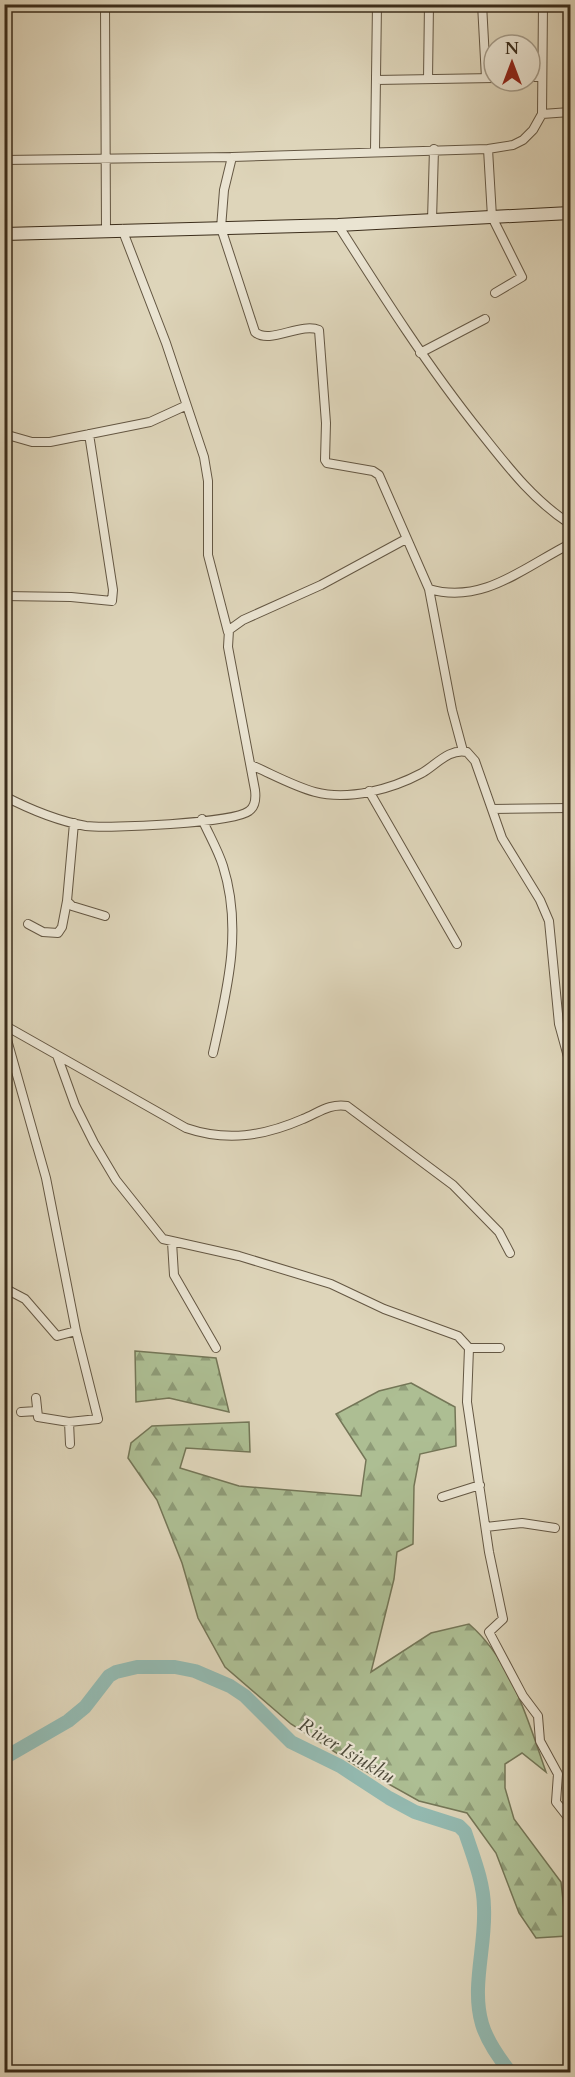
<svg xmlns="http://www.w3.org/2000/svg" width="575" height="2077" font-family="Cardo,serif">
<defs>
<pattern id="forest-firs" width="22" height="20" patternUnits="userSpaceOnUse" patternTransform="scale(1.5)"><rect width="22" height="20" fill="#adbe93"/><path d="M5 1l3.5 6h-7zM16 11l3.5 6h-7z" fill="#8e9b77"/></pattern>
</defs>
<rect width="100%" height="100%" fill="#ded5ba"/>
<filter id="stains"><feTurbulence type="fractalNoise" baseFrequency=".00333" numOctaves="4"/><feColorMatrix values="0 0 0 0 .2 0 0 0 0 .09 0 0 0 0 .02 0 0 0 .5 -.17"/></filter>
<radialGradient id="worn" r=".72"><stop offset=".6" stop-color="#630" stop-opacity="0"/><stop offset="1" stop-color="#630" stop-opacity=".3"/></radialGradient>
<path fill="url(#forest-firs)" stroke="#747657" stroke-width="1.5" d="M135 1351 216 1358 229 1412 169 1398 136 1402Z
M411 1383 455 1407 456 1446 420 1454 414 1486 413 1544 397 1552 394 1579 371 1672 431 1633 469 1624C512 1661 528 1721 546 1772L522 1753 505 1764V1788L514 1819 561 1882 567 1936 536 1938 519 1913 496 1853 467 1813 419 1801 360 1768 291 1724 225 1667 198 1618 182 1563 157 1500 128 1458 131 1443 152 1426 249 1422 250 1452 186 1448 180 1468 239 1486 361 1496 366 1460 336 1414 379 1391Z"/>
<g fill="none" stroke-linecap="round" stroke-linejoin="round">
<path stroke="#93b9b0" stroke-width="14" d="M4 1758 68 1721 85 1707 109 1676 116 1672 137 1667H175L195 1671 230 1686 245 1696 291 1742 340 1766 389 1798 415 1812 459 1826 465 1832C473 1856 484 1883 484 1908 486 1946 471 1987 482 2024 487 2041 499 2058 510 2072"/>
<g stroke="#645743" stroke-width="10">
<path id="minor" d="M105 4 106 230
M482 4 486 78
M530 77H542
M428 79 429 4
M376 80 494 78
M542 114 570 112
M488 149 492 217 522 277 495 293
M375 150 377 4
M232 157 224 190 221 228 255 332C269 345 301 322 319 330L326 423 325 460 327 463 373 471 379 475 429 589C483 605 524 567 570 544
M4 160 232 157 488 149 513 145 523 140 533 130 542 114 543 4
M432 220 434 149
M338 225C383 296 428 367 481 433 508 467 533 500 570 524
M122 229 166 343 204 457 208 481V555L228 632
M420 353 485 319
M4 434 32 442H50L150 422 185 406
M429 589 452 710 463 751
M4 596 71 597 112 601 113 590 89 434
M251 765C272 774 293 786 315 792 349 801 392 789 422 773 436 765 449 748 467 752L475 761 502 838 540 900 549 921 559 1024 570 1064
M369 791 457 944
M4 796C29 809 58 821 86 826 108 829 234 823 249 811 256 806 256 798 255 790L228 647 229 630 243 620 321 585 406 539
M492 809 570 808
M202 819C209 835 218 850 223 866 243 929 227 991 213 1053
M74 823 67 901 72 906 105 916
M28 924 43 932 58 933 62 927 67 901
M4 1025 186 1128C227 1142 264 1136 303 1119 318 1113 330 1103 347 1106L453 1185 499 1232 510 1253
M4 1029 46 1178 76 1331 57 1336 25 1299 4 1288
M58 1058 75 1105 94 1143 116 1180 163 1239 239 1256 331 1284 384 1309 458 1336 469 1348H500
M172 1242 174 1275 216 1348
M469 1348 467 1402 489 1552 503 1619 489 1632 523 1696 538 1716 540 1741 558 1774 556 1802 570 1820
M36 1398 38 1417 69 1422 98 1419 76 1331
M21 1412 37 1411
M69 1422 70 1444
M442 1497 480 1485
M486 1527 522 1523 555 1528"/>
</g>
<g stroke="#3b2d1b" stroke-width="14">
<path id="secondary" d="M4 234 338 225 570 213"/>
</g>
<use href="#minor" stroke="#eae4d2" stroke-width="8"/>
<use href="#secondary" stroke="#eae4d2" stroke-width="12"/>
</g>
<g text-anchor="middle" stroke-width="4.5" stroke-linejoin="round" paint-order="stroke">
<g font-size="20" font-style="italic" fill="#4d4939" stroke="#eae4d2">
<text transform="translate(347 1750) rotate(31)" y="7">River Isiukhu</text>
</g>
</g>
<rect width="575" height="2077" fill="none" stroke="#ded5ba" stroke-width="24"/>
<rect x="6" y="6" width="563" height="2065" fill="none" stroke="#3b2d1b" stroke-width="3"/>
<rect x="12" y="12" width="551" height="2053" fill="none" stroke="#3b2d1b" stroke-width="1.5"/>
<g transform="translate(512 63)"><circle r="28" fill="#eae4d2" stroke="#a49b89" stroke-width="1.5"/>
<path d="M0-4.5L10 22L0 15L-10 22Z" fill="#8f2418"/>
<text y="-9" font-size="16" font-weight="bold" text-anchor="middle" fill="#3b2d1b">N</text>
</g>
<rect width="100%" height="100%" filter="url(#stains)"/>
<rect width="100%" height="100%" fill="url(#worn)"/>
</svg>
